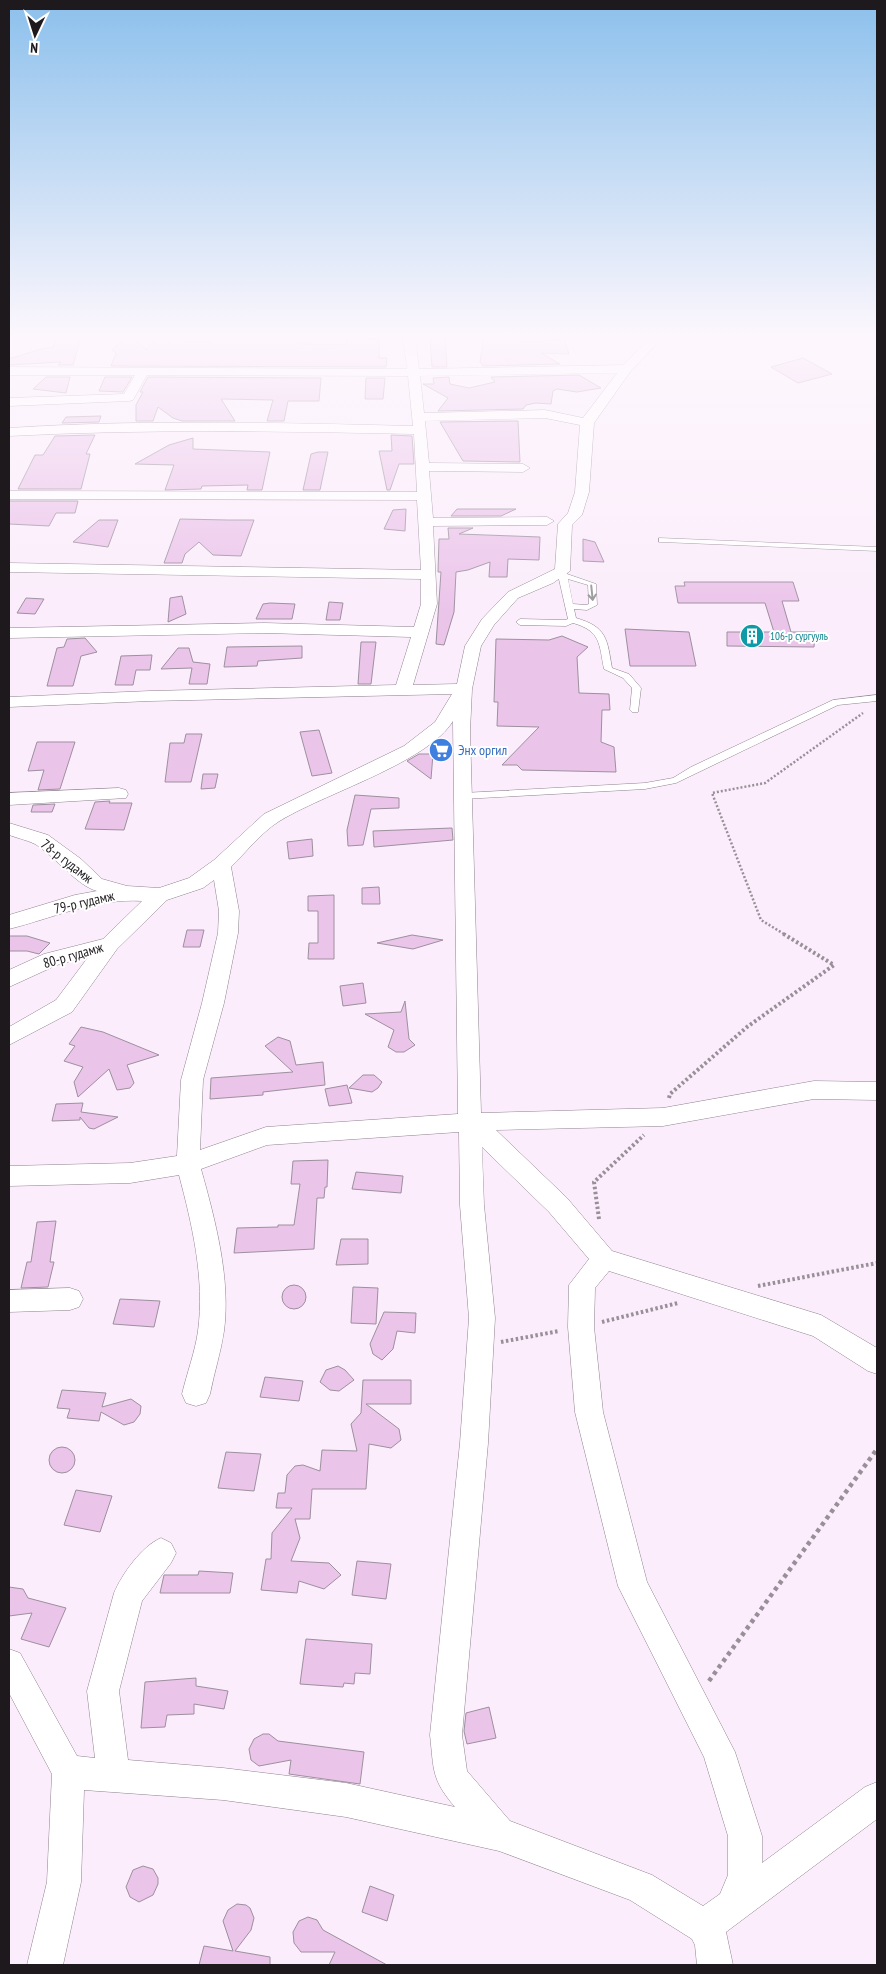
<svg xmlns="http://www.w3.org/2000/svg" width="886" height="1974" font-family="'PT Sans Narrow',sans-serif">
<rect width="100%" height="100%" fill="#fbedfb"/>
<path fill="#ebc4ea" stroke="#9d909d" d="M162 336 172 338 183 336 186 342H209L215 336H291L300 344 347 345V336H368V339H379V358H387L386 367 111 366 116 353 112 350 126 337H134L146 350 158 337Z
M484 336H517V340L522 342 564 339 569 354 541 353 560 364 483 366 480 362Z
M81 337 73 365H58L61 362 9 365V359L41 349 54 347 56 338Z
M430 338H445L447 367H432Z
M803 358 832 374 798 383 771 367Z
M579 375 601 388 577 392 557 389 553 391 551 404 536 403 526 405 523 409 438 411 448 398 423 384H434L433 378 449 377 450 384 469 388 495 382 491 377Z
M46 377H70L66 393 33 389Z
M105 377H132L123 392 99 391Z
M148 377 321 378 319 401H288L284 421H267L273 400 221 399 235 421H182L173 418 158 407 153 421H136V405L143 392H140Z
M366 378H385L383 399H365Z
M101 416 99 422 62 423 66 417Z
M518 421 520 462 463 461 440 422Z
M95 435 86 454H90L81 489H18L35 455H43L55 436Z
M391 435 412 436 414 464H399L390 490H387L379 451H392Z
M193 438V449L270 452 262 490H247L248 485 202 486 201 489 165 490 174 465 135 464 169 445Z
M318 452H328L320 490H303L311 454Z
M9 501H78L75 513H56L49 526 9 524Z
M406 509 405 531 384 529 393 510Z
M457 509H516L501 516H451Z
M180 519 228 520H254L241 556 213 555 199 542 185 554 182 563H164Z
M99 520H118L108 547 73 542Z
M448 528H473L459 534 540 537 539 560 508 559 507 577H489L490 562 468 570 456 572 454 612 444 645 436 644 441 572H438L439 539H449Z
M583 539 595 542 604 562 583 561Z
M684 582H793L799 601H782L791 632H815L814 647 727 646V632H774L765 603H678L675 586H685Z
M182 596 186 614 168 622 170 598Z
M26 598 44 599 35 614 17 613Z
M329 602 343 603 340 620H326Z
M270 603 295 604 292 619H256L263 604Z
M625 629 689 632 696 666H630Z
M562 636 588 647 577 657 579 693 609 694 610 710H602L601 742 614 747 616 772 522 770 517 765H502L539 727 497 726 498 702H494L496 639 549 640Z
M85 638 97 652 81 656 73 686H47L57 648 64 647 67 639Z
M361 642H376L371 684H358Z
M302 646V658L258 661 257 666 224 667 227 647Z
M178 648H189L193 662 210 664 207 684H189L192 668 161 669Z
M152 655 150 670H136L133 685H115L121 656Z
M319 730 332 773 312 776 300 732Z
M186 734H202L191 782H165L170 743H184Z
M37 742H75L60 789 38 790 44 770 28 771Z
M419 754H433L431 779 407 761Z
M203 774H218L215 788 201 789Z
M355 795 399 798V808L371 809 363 845 348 846 347 830Z
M110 801 109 803H132L124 830 85 829 95 802Z
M55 804 52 812H31L33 805Z
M452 828 453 840 374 847 373 831Z
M312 839 313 856 289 859 287 842Z
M379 887 380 904H362V888Z
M334 895V959H308L309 943H318V911H308V896Z
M187 930H204L200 947H183Z
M412 935 443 940 413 949 377 943Z
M9 936H27L50 943 39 954 27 951H9Z
M363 983 366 1003 343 1006 340 986Z
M405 1001 409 1039 415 1045 404 1052H396L388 1047 394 1030 365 1014 401 1012Z
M81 1027 103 1032 159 1055 127 1065 134 1083 130 1088 117 1090 109 1069 78 1097 74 1082 83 1067 64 1061 75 1046 69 1044Z
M278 1037 290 1041 296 1065 323 1062 325 1085 263 1092V1095L210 1099 211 1078 293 1072 265 1046Z
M363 1075H374L382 1082 378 1088 372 1092 349 1088Z
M347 1085 352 1103 329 1106 325 1089Z
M83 1103 81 1112 118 1117 94 1129 89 1128 80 1117V1120L52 1121 56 1104Z
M328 1160 327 1187H325L324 1198H317L314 1249 234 1253 237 1228 278 1227V1225H294L300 1184H291L293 1161Z
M356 1172 403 1176 401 1193 352 1189Z
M56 1221 50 1262H54L48 1287 21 1288 27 1262H31L37 1222Z
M341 1239H368V1264L336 1265Z
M282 1297a12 12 0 1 1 24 0a12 12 0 1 1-24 0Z
M353 1287 378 1288 376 1324 351 1323Z
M120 1299 160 1301 154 1327 113 1324Z
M384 1312 416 1313 415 1333 397 1331 393 1349 382 1360 373 1354 370 1344Z
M338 1366 345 1370 354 1380 339 1391 330 1390 320 1382 326 1370Z
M265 1377 303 1381 299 1401 260 1397Z
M363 1380H411V1404H366L399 1429 401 1440 391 1448 369 1444 366 1489H312L310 1519H295L300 1538 291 1561 329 1563 341 1575 324 1589 299 1581 297 1593 261 1590 266 1559H271L272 1533 292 1508H276L278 1493H285L287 1475 295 1466 303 1465 320 1471 322 1450 357 1451 351 1424 361 1413Z
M62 1390 106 1393 102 1407 131 1399 141 1406 140 1414 134 1422 124 1425 101 1412 99 1421 67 1418 70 1409 57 1408Z
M49 1460a13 13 0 1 1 26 0a13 13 0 1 1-26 0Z
M226 1452 261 1454 254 1491 218 1488Z
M76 1490 112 1496 100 1532 64 1525Z
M357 1561 391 1564 386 1599 352 1595Z
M199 1571 233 1573 230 1593H160L164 1575H198Z
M9 1587 23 1589 28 1598 66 1608 49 1647 21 1639 32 1613 9 1616Z
M306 1639 372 1644 370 1674 355 1673 354 1684 344 1683 343 1687 300 1684Z
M196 1678V1686L228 1691 224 1709 194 1704V1714L167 1715 165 1727 141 1728 145 1682Z
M489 1707 496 1738 467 1744 464 1731 466 1713Z
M263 1734H269L278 1741 364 1752 360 1784 289 1774 291 1760 259 1766 251 1760 249 1749 254 1739Z
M143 1866 153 1869 158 1878V1884L153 1895 139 1902 130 1897 126 1887 133 1870Z
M370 1886 394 1895 387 1921 362 1912Z
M237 1904 246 1905 250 1908 254 1918 251 1930 235 1951 270 1957V1965H199L204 1946 233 1951 223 1921 228 1910Z
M308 1917 317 1920 323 1930 387 1965H329L335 1952H301L294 1943 293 1932 299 1921Z"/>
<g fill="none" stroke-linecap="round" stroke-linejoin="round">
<g stroke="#8f838f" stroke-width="1">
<path id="lane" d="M748 336H755L763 341 758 342Z
M659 538 877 547V551L662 542H659Z
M559 569H565L567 574 596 584 597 605 587 610 574 609 576 618C607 627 607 639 612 668L629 674 641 688 638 712H632L630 710 632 688 623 678 604 669C599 644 601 631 573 623L566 626 520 625 516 622 520 619 565 620 568 619 558 575ZM568 579 588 585 589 604 586 605 573 604Z
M877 695V701L838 705 676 783 645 789 463 799 458 796 463 793 645 783 673 778 691 767 833 700Z"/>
</g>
<g stroke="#8f838f" stroke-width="1">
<path id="street" d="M403 336H415L419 369 623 365 652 336H664L630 372 594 423 589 492 582 515 572 525 570 571 553 583 518 598 494 625 481 646 472 689 470 731 481 1113 663 1108 814 1081 877 1082V1100L814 1099 663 1126 496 1130 567 1198 612 1251 821 1315 877 1348V1374L868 1371 813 1336 609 1271 595 1288 594 1327 603 1412 647 1582 735 1752 762 1836V1863L865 1787 877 1782V1819L726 1932 733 1965H697L695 1945 692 1939 630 1900 499 1851 346 1817 223 1800 84 1790 81 1882 63 1965H27L47 1882 52 1774 9 1693V1649L20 1653 77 1756 95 1758 87 1691 114 1593C122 1574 142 1546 161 1538L171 1543 176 1553 171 1563 142 1601 119 1691 128 1760 223 1768 346 1783 455 1807C431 1779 434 1770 430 1735L460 1443 469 1318 460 1205 459 1132 267 1145 201 1169C215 1219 231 1279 224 1331 221 1352 214 1373 210 1394L206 1403 196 1406 186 1403 182 1394C187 1373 195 1352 198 1331 205 1279 192 1224 179 1175L130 1183 9 1186V1166L130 1163 177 1156 181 1080 202 1003 218 933 219 911 214 880 203 888 167 900 117 949 72 1012 9 1045V1027L56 1000 89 956 57 965 9 987V970L44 954 103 939 142 901C96 898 53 918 9 929V915L75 895 97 891C77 886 55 856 35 844 27 840 17 838 9 835V823L48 835 81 859 102 879 127 886 159 888 189 878 214 860 264 814 404 746 435 722 452 694 150 701 9 707V697L150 691 396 685 411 637 264 633 9 638V628L264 623 414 627 421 604V579L9 572V563L421 570 417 500 9 499V491L417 492 414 434C279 431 144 429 9 436V428C143 419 279 423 413 426L408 376 147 375 133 400 129 401 9 406V398L124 394 135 375H9V367L407 369ZM617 373 583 418 545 410 424 413 420 376ZM545 418 580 425 575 492 568 513 558 524 555 569 508 592 482 619 465 646 457 684 413 685 437 604 433 526 547 525 554 521 547 517 433 518 429 471 523 472 530 468 523 464 429 463 425 421ZM453 721 458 1114 266 1127 200 1150 203 1080 224 1003 238 933 239 911 231 867C246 852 261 833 278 822 322 794 428 763 453 721ZM482 1147 549 1212 589 1259 569 1285 568 1327 575 1412 618 1586 704 1757 728 1836V1875L720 1894 703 1906 652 1875 510 1821 467 1771 462 1735 488 1443 495 1318 484 1205Z
M119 788 126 790 128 794 126 798 9 805V793Z
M70 1288 79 1291 83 1299 79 1307 70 1310 9 1312V1290Z"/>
</g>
<path stroke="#998f99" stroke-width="2.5" stroke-dasharray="2 2" stroke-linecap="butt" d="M784 934 761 920 712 793 765 783 863 713"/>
<path stroke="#998f99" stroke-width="4" stroke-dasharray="2.5 2.5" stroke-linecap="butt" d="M669 1098 670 1094 747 1027 834 965 782 933
M599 1219 594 1182 644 1135
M758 1286 877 1263
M602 1322 678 1303
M501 1342 559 1331"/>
<path stroke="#998f99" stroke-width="4.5" stroke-dasharray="4 4" stroke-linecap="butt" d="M709 1681 877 1449"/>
<use href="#lane" fill="#fff" fill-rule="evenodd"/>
<use href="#street" fill="#fff" fill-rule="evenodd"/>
</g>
<defs><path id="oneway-shaft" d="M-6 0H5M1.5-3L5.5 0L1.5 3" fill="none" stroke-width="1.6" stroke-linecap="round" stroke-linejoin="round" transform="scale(1.25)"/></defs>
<use stroke="#999899" href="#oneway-shaft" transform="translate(592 593) rotate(84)"/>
<linearGradient id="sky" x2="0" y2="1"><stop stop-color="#8cc0ec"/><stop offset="0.55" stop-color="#fdf7fd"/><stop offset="1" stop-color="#fdf7fd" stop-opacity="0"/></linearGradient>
<rect width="886" height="612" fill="url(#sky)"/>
<defs>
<g id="building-disc" transform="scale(1.25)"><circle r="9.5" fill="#0f9aa8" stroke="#fff"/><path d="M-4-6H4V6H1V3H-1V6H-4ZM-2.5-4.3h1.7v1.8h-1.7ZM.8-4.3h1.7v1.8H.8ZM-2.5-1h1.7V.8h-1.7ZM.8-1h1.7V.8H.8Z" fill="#fff"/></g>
<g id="supermarket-disc" transform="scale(1.25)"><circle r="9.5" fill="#3f7fe0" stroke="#fff"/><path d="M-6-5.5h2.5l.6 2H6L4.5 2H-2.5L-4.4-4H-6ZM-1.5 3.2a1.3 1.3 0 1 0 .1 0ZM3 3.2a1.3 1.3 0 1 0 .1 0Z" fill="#fff"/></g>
</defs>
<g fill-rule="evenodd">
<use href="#building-disc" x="752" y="636"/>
<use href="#supermarket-disc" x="441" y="750"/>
</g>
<g text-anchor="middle" stroke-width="4" stroke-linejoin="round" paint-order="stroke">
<g font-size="11" fill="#0d838f" stroke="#fff" text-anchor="start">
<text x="770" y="640">106-р сургууль</text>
</g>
<g font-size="14" fill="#366cbe" stroke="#fff" text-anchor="start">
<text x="458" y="755">Энх оргил</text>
</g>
<g font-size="14" fill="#1d191d" stroke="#fff">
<text transform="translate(67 861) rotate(38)" y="5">78-р гудамж</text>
<text transform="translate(84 902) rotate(-13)" y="5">79-р гудамж</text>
<text transform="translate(73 955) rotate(-16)" y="5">80-р гудамж</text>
</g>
</g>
<rect width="886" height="1974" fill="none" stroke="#1d191d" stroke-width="20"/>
<g transform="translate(35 35) rotate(184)" stroke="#ffffff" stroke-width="4" paint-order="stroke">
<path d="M0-4L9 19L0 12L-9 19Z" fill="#1d191d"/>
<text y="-8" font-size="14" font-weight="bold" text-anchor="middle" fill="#1d191d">N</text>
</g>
</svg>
